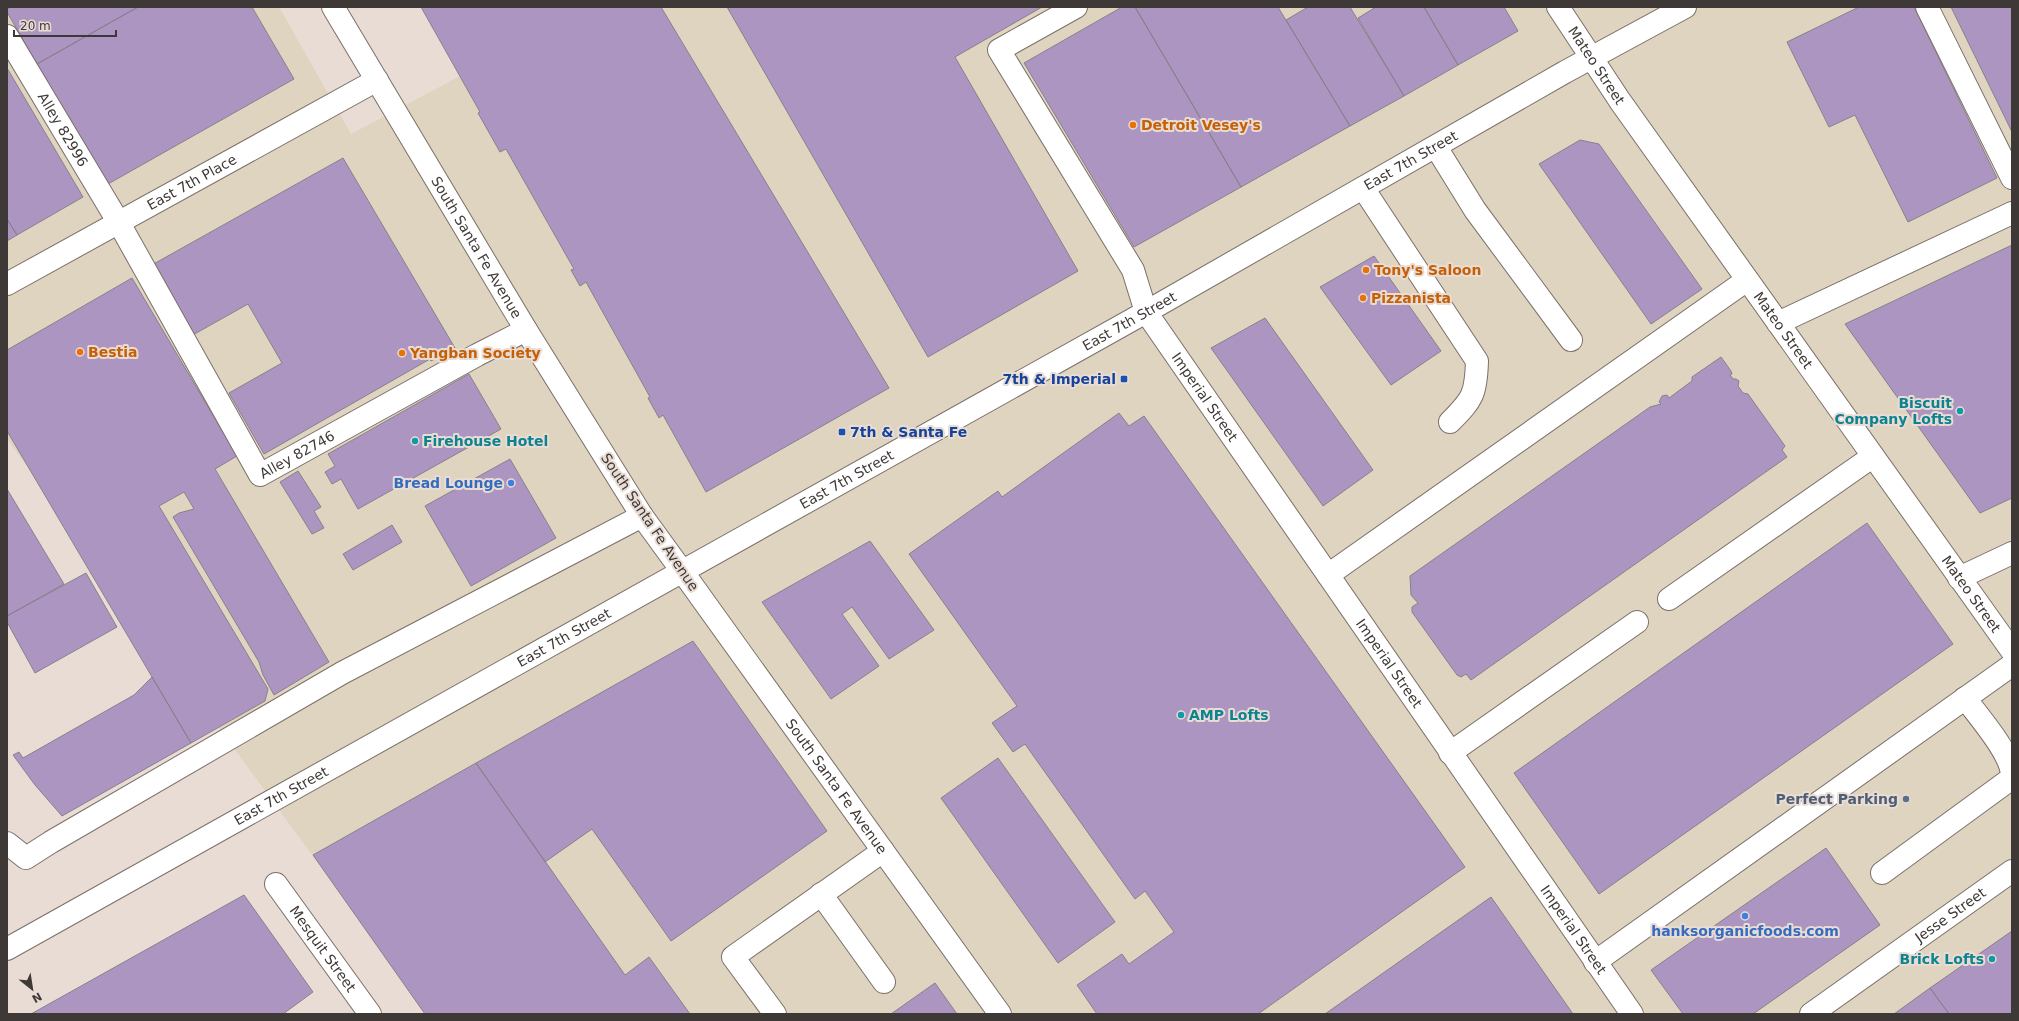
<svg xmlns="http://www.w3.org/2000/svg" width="2019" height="1021" font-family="'DejaVu Sans',sans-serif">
<rect width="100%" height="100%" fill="#e9dcd4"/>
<path fill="#ded4bf" d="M7 7H279L351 134 590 7H2012V1014H427L310 852 7 439Z"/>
<path fill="#ad95c2" stroke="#86818c" d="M11 7H138L37 64 7 12V9Z
M138 7H252L294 79 108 184 37 64Z
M421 7H661L889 388 706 492 663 415 659 418 648 398 650 397 586 282 580 286 571 270 574 269 506 149 500 152 478 113 480 112Z
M727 7H1042L955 57 1078 271 928 357Z
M1122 7H1135L1241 187 1134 247 1024 63Z
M1135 7H1278L1350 126 1241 187Z
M1308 7H1350L1404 96 1350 126 1286 20Z
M1376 7H1424L1458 65 1404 96 1358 18Z
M1424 7H1504L1518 31 1458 65Z
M1859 7H1914L1997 178 1908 222 1855 115 1829 127 1787 42Z
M1951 7H2012V132Z
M7 68 83 197 17 235 7 219Z
M1580 140 1599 144 1702 289 1651 324 1539 164Z
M343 158 455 348 431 361 430 359 264 454 229 393 282 363 248 304 191 336 150 266Z
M7 219 17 235 7 241Z
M2012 245V498L1980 513 1845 324Z
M1374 256 1441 351 1391 385 1320 287Z
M132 278 237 456 215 469 329 662 274 695 263 675 259 662 173 517 179 513 194 509 184 492 159 506 268 689 265 701 191 743 7 431V350Z
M1265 318 1373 470 1323 506 1211 348Z
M1721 357 1731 371 1732 374 1730 375 1733 379H1736L1739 381 1738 386 1743 393 1748 394 1785 446 1782 450 1787 457 1471 680 1466 674 1461 677 1457 675 1412 612V607L1418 603 1411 595 1410 576 1650 407 1661 404 1659 402 1662 396 1667 395 1669 398 1692 381V377Z
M469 374 501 429 358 509 341 479 332 484 325 472 335 466 328 454Z
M1119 413 1129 426 1144 416 1465 867 1258 1014H1097L1077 985 1122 954 1129 964 1174 932 1145 891 1135 899 1025 744 1013 752 992 723 1017 706 909 554 998 491 1002 497Z
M510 459 556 538 471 586 425 506Z
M298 471 321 507 314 511 324 528 312 534 280 482Z
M7 489 64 584 7 616Z
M1867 523 1953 644 1599 894 1514 773Z
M392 525 402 542 353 570 343 554Z
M870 541 934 630 889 659 852 607 842 614 879 666 831 699 762 602Z
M86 573 117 627 35 673 7 622V616Z
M693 641 827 831 671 941 592 829 545 862 476 763Z
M152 677 191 743 62 816 35 785 13 755 19 752 23 758 134 695Z
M998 758 1115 922 1058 963 941 798Z
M476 763 625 975 649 957 690 1014H425L313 855Z
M1826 848 1880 925 1753 1014H1683L1651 970Z
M244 895 313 992 283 1014H31Z
M1491 897 1573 1014H1325Z
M2012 931V1014H1949L1930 988Z
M935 983 957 1014H891Z
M1930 988 1949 1014H1894Z"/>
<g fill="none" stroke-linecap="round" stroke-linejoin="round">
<g stroke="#7b6f69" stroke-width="24">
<g id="minor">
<path id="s1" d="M1076 7 999 50 1133 270 1146 312 1632 1014"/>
<path id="s2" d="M1558 7 1620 101 2012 651"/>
<path d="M1927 7 2012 178"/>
<path id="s3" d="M7 36 119 223 260 475 477 355 526 330"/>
<path d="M1436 147 1475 210 1571 340"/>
<path d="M1363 188 1477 361C1476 394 1473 399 1450 422"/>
<path id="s4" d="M7 284 377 80"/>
<path d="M1778 323 2012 213"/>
<path id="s5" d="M682 571 1000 1014"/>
<path d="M1328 575 1747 280"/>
<path d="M1959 578 2012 553"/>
<path d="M1669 599 1872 457"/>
<path d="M1965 698C1979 717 2010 752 2012 774"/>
<path d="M1450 753 1637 622"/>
<path d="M7 843 26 858 51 842 342 673 642 516"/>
<path d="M1882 873 2012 778"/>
<path id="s6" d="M276 884 370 1014"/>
<path d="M821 894 884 982"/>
<path d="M1595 962 2012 665"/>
<path d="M775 1014 733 957 883 851"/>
<path id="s7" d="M1811 1014 2012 871"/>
</g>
</g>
<g stroke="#7b6f69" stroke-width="24">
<g id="major">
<path id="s8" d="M333 7 526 330 642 516 682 571"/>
<path id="s9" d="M7 949 1146 312 1565 72 1685 7"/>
</g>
</g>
<use href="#minor" stroke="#fff" stroke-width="22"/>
<use href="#major" stroke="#fff" stroke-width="22"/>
</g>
<g fill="#e8710a" stroke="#e9dcd4" stroke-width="1.5">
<circle cx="1133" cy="125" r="4"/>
<circle cx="1366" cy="270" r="4"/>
<circle cx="1363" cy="298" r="4"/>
<circle cx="80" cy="352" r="4"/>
<circle cx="402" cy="353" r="4"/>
</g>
<g fill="#1a4fb4" stroke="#e9dcd4" stroke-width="1.5">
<rect x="1120" y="375" width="8" height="8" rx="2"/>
<rect x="838" y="428" width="8" height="8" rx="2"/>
</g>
<g fill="#0f9aa8" stroke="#e9dcd4" stroke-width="1.5">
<circle cx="1960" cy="411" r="4"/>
<circle cx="415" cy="441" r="4"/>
<circle cx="1181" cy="715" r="4"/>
<circle cx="1992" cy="959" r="4"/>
</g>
<g fill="#3f7fe0" stroke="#e9dcd4" stroke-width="1.5">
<circle cx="511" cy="483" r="4"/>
<circle cx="1745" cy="916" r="4"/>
</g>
<circle fill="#5c6f8a" stroke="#e9dcd4" stroke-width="1.5" cx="1906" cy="799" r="4"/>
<g text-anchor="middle" stroke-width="4" stroke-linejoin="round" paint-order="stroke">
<g font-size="14" fill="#3e3936" stroke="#e9dcd4">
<text dy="5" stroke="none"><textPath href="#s2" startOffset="70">Mateo Street</textPath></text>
<text dy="5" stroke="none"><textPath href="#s3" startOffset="109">Alley 82996</textPath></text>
<text dy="5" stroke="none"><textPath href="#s9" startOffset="1610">East 7th Street</textPath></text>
<text dy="5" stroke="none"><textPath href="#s4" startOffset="211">East 7th Place</textPath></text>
<text dy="5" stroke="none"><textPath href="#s8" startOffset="280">South Santa Fe Avenue</textPath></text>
<text dy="5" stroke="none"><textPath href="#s9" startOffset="1286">East 7th Street</textPath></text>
<text dy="5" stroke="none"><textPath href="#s2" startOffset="394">Mateo Street</textPath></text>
<text dy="5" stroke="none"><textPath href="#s1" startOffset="493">Imperial Street</textPath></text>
<text dy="5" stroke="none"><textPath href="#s3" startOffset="549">Alley 82746</textPath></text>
<text dy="5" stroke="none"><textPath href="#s9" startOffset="962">East 7th Street</textPath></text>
<text transform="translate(650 522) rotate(56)" y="5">South Santa Fe Avenue</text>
<text dy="5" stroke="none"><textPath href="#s2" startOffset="718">Mateo Street</textPath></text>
<text dy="5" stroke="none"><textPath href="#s9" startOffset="638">East 7th Street</textPath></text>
<text dy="5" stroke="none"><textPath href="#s1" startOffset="817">Imperial Street</textPath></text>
<text dy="5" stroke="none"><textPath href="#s5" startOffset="265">South Santa Fe Avenue</textPath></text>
<text dy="5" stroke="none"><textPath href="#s9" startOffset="314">East 7th Street</textPath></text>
<text dy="5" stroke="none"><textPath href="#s7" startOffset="171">Jesse Street</textPath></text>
<text dy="5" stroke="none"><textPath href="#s1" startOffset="1141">Imperial Street</textPath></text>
<text dy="5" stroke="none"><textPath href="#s6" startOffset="80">Mesquit Street</textPath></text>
</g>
<g font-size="14" font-weight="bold" fill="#c56008" stroke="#e9dcd4" text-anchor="start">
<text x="1141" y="130">Detroit Vesey's</text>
<text x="1374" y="275">Tony's Saloon</text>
<text x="1371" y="303">Pizzanista</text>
<text x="88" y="357">Bestia</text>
<text x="410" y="358">Yangban Society</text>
</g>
<g font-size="14" font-weight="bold" fill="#164399" stroke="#e9dcd4" text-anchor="end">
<text x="1116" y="384">7th &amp; Imperial</text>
<text x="850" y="437" text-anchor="start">7th &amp; Santa Fe</text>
</g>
<g font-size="14" font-weight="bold" fill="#0d838f" stroke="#e9dcd4" text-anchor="end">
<text x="1952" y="408">Biscuit<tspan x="1952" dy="16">Company Lofts</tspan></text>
<text x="423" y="446" text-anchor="start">Firehouse Hotel</text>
<text x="1189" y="720" text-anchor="start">AMP Lofts</text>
<text x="1984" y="964">Brick Lofts</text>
</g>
<g font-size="14" font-weight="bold" fill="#366cbe" stroke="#e9dcd4" text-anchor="end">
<text x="503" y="488">Bread Lounge</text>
<text x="1745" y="936" text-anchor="middle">hanksorganicfoods.com</text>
</g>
<g font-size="14" font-weight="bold" fill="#4e5e75" stroke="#e9dcd4" text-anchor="end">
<text x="1898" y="804">Perfect Parking</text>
</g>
</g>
<rect width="2019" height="1021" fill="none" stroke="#3e3936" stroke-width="16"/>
<g transform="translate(32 989) rotate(150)" stroke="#e9dcd4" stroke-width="3" paint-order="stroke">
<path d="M0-3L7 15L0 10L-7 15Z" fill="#3e3936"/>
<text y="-6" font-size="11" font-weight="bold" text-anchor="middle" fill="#3e3936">N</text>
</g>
<path d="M14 30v6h102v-6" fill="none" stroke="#3e3936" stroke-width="2"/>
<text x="20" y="30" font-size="12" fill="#3e3936" stroke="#e9dcd4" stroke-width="3" paint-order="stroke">20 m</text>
</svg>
